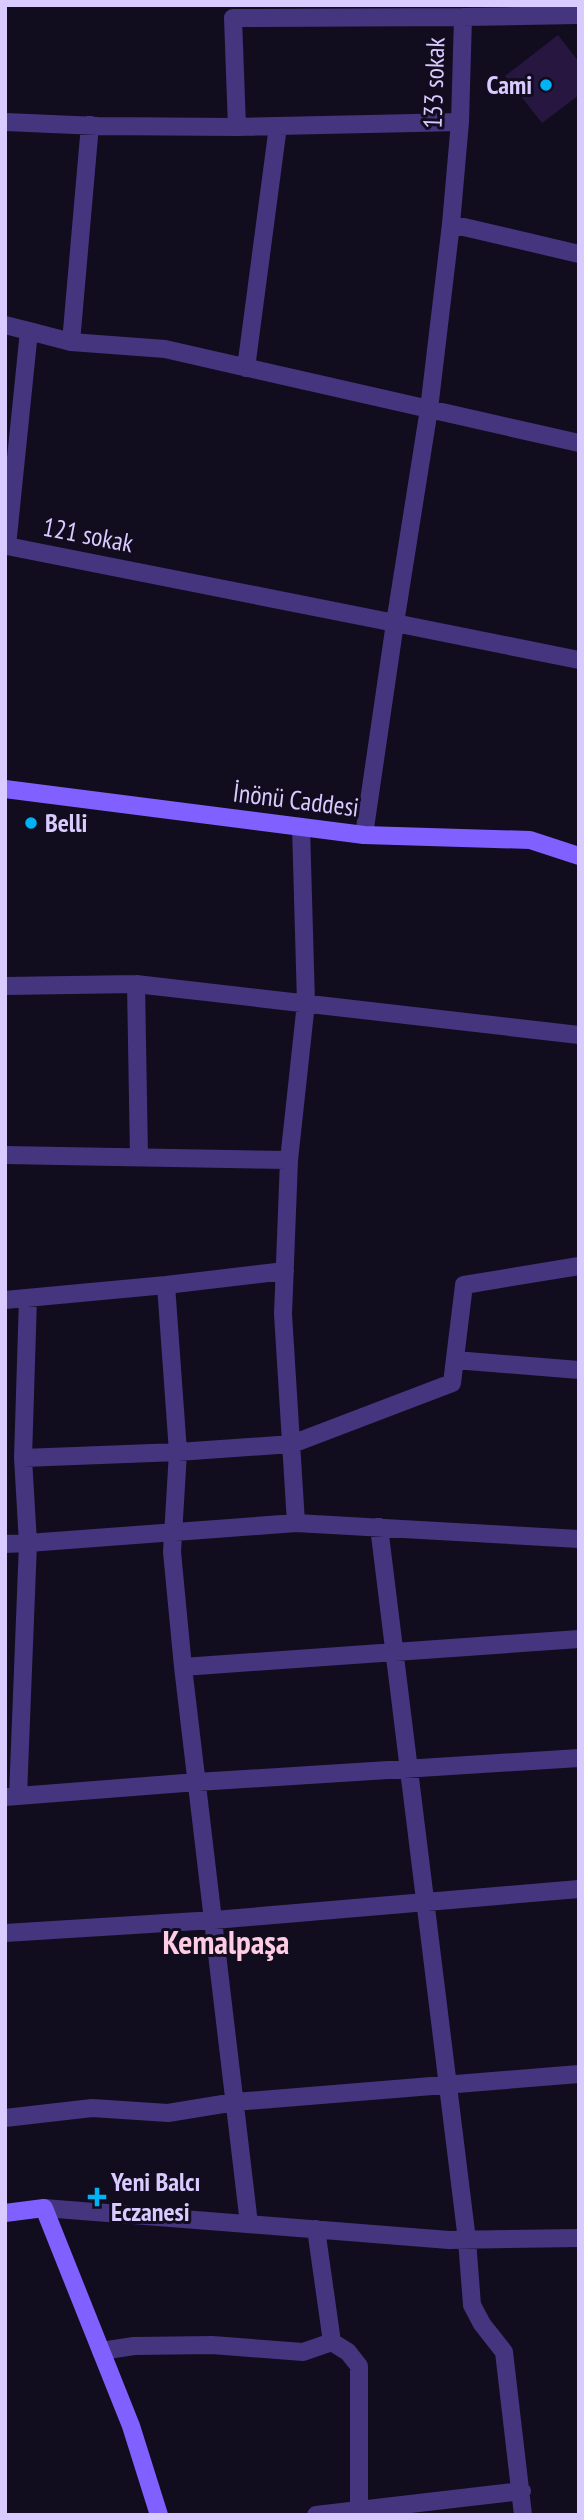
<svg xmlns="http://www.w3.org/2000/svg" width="584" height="2520" font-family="'PT Sans Narrow',sans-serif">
<rect width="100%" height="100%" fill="#120c1f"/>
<path fill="#271740" d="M558 35 579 62V95L542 123 505 76Z"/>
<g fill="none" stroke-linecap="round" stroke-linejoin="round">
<path stroke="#45357f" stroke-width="18" d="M579 15 463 17 460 122 451 224 429 409 579 443
M5 122 98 126 237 127
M460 122 237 127 233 18 463 17
M451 224 579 254
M5 325 29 331
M29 331 71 342 165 349 429 409 395 623 7 546Z
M71 342 90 125
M246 368 278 126
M301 827 306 1003 289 1160 283 1314 296 1523 579 1539
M364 835 395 623 579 660
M136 984 139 1157
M5 986 136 984 579 1035
M5 1155 289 1160
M579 1266 464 1285 452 1383 292 1444 178 1452 172 1552 183 1667 579 1639
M5 1300 166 1285
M455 1360 579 1370
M23 1458 28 1298
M379 1527 467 2240 472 2305 482 2324 504 2352 523 2515
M5 1544 28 1543 23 1458 178 1452 166 1285 285 1271
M183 1667 249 2224
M18 1796 28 1543 296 1523
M5 1797 197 1782 579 1758
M5 1933 214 1920 579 1889
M5 2118 92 2108 168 2113 235 2102 579 2074
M44 2208 449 2240 579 2238
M316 2229 332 2342 348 2352 359 2366V2515
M101 2351 134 2346 212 2345 303 2352 332 2342
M316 2515 522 2491"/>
<path stroke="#8061ff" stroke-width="18" d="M5 789 364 835 530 840 579 856
M5 2213 44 2208 131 2426 159 2515"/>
</g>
<g fill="#00b3f5" stroke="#120c1f" stroke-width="2.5">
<circle cx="546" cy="85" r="7"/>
<circle cx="31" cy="823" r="7"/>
<path d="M93.5 2186.5h7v7h7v7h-7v7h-7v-7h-7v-7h7z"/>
</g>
<g text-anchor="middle" stroke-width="6" stroke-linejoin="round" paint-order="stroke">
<g font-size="26" fill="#d9caff" stroke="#120c1f">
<text transform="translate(434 83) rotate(-88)" y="9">133 sokak</text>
<text transform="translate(88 535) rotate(11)" y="9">121 sokak</text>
<text transform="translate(296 800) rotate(7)" y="9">İnönü Caddesi</text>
</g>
<g font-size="26" font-weight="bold" fill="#d9caff" stroke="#120c1f" text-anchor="start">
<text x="532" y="94" text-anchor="end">Cami</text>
<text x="45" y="832">Belli</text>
<text x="111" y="2191">Yeni Balcı<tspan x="111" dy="30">Eczanesi</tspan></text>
</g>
<g font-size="33" font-weight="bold" fill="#ffcce4" stroke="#120c1f">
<text x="226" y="1954">Kemalpaşa</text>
</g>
</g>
<rect width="584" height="2520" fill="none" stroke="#d9caff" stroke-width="14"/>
</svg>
